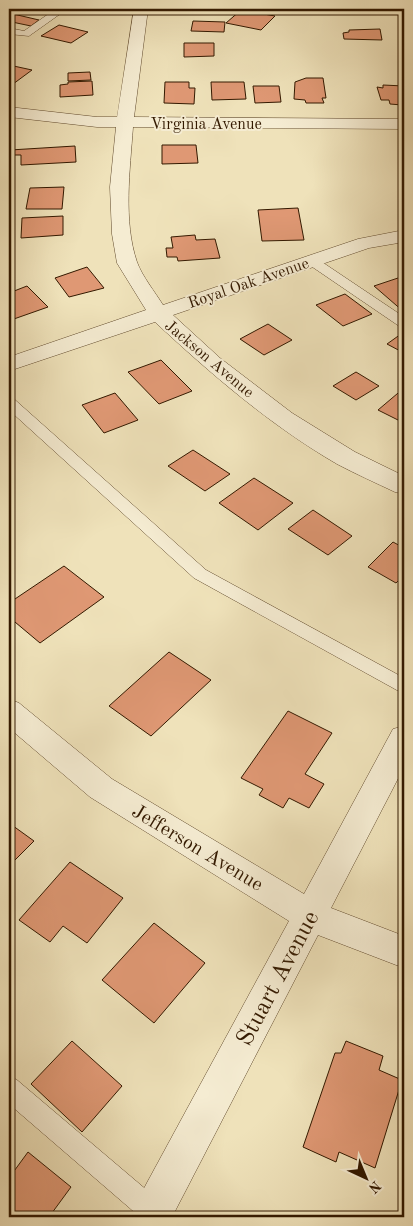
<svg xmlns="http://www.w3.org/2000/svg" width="413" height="1226" font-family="'Old Standard TT',serif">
<rect width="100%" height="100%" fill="#efe2ba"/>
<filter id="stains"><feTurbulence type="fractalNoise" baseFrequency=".004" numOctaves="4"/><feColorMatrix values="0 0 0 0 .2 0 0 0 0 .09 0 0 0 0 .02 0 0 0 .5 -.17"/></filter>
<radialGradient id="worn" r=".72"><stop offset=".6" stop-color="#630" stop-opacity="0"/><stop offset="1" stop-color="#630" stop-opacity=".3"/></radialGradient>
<path fill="#df9874" stroke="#331900" d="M241 10 275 16 261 30 226 23Z
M9 13 39 20 31 26 12 22 9 24Z
M193 21 225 22 224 32 191 31Z
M59 25 88 32 71 43 41 36Z
M380 29 382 40 344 39 343 33 349 32V30Z
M184 43H214V56L184 57Z
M9 65 32 70 9 87Z
M90 72 91 80 68 81V73Z
M306 78H323L326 98H322L324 103H306L305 100 294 99 295 82Z
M92 81 93 95 60 97V85L68 84V82Z
M165 82H189V88H195L194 104 164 103Z
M211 82H244L246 99 212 100Z
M383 85 404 86V101H401L402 105 390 104 389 100H381L377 87 383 88Z
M253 86H279L281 102 255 103Z
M162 145H196L198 163 162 164Z
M75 146 76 162 21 165V155H10V150Z
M64 187 62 209H26L30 188Z
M298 208 304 240 262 241 258 210Z
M63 216V235L21 238 22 218Z
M195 235 196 240 215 239 220 258 178 261 177 257H167L166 248H173L171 237Z
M87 267 104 288 69 297 55 278Z
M404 276V312L374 286Z
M27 286 48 307 11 320 9 317V293Z
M345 294 372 314 343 326 316 305Z
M268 324 292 340 264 355 240 339Z
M401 334 404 336V353L387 344Z
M161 360 192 391 159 404 128 372Z
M356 372 379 386 356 400 333 386Z
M404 388V423L378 410Z
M115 393 138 420 104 433 82 405Z
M193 450 230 474 205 491 168 466Z
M254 478 293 503 258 530 219 503Z
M313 510 352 536 328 555 288 529Z
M393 542 404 548V575L396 583 368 567Z
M64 566 104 597 40 643 9 617V603Z
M169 652 211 680 151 736 109 706Z
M288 711 332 733 305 774 324 784 309 808 289 798 283 808 259 795 263 789 241 778Z
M9 823 34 841 9 866Z
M70 862 123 898 87 943 63 926 50 942 19 920Z
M154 923 205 963 154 1023 102 980Z
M72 1041 122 1086 82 1132 31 1084Z
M346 1041 383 1056 379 1070 402 1080 375 1168 339 1152 336 1162 303 1147 335 1053H341Z
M28 1152 71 1187 49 1217H21L9 1207V1178Z"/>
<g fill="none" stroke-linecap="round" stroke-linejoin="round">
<g stroke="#624b2e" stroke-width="1">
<path id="lane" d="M29 9H45L60 14 29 36 9 34V28L24 31 47 15Z
M312 257 316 258 404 317V327L399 326 308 264 306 261Z
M9 397 14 399 206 570 404 678V694L194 578 9 410Z
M9 1076 17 1080 162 1203 171 1208 175 1217H140L9 1104Z"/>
</g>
<g stroke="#624b2e" stroke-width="1">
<path id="street" d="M134 9H148L134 117 404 119V129L133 127C130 170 123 221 137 262 142 276 155 292 163 305L358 239 404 230V242L369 248 173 315 220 358 292 413 355 452 404 476V494L395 492C376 483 356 474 337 464 270 425 211 374 155 322L9 371V357L146 310 117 263 112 234 110 187 116 127H97L9 117V107L97 117H117Z
M9 699 19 703 112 779 304 894 393 729 404 726V767L331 908 404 936V968L318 935 172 1217H130L136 1203 289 921 90 797 9 728Z"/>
</g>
<use href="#lane" fill="#f5ecd2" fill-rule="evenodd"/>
<use href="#street" fill="#f5ecd2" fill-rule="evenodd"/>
</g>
<g text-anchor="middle" stroke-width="4" stroke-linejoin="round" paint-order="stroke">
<g font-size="16" fill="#331900" stroke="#f5ecd2">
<text x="206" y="129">Virginia Avenue</text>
<text transform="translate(248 282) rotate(-19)" y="6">Royal Oak Avenue</text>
<text transform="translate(210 358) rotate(40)" y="6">Jackson Avenue</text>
</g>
<g font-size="20" fill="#331900" stroke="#f5ecd2">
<text transform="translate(198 847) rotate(31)" y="7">Jefferson Avenue</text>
</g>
<g font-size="24" fill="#331900" stroke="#f5ecd2">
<text transform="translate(277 978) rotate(-62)" y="8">Stuart Avenue</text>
</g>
</g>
<rect width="413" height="1226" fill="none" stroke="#efe2ba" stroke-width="30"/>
<rect x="10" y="10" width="393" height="1206" fill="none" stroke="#331900" stroke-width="2.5"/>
<rect x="15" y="15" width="383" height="1196" fill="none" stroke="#331900"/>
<g transform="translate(366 1178) rotate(136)" stroke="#f5ecd2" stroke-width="4" paint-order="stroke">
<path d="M0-4L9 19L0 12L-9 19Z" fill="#331900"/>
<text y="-8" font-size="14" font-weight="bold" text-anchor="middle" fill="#331900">N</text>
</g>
<rect width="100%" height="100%" filter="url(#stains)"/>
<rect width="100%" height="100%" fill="url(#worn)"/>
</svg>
